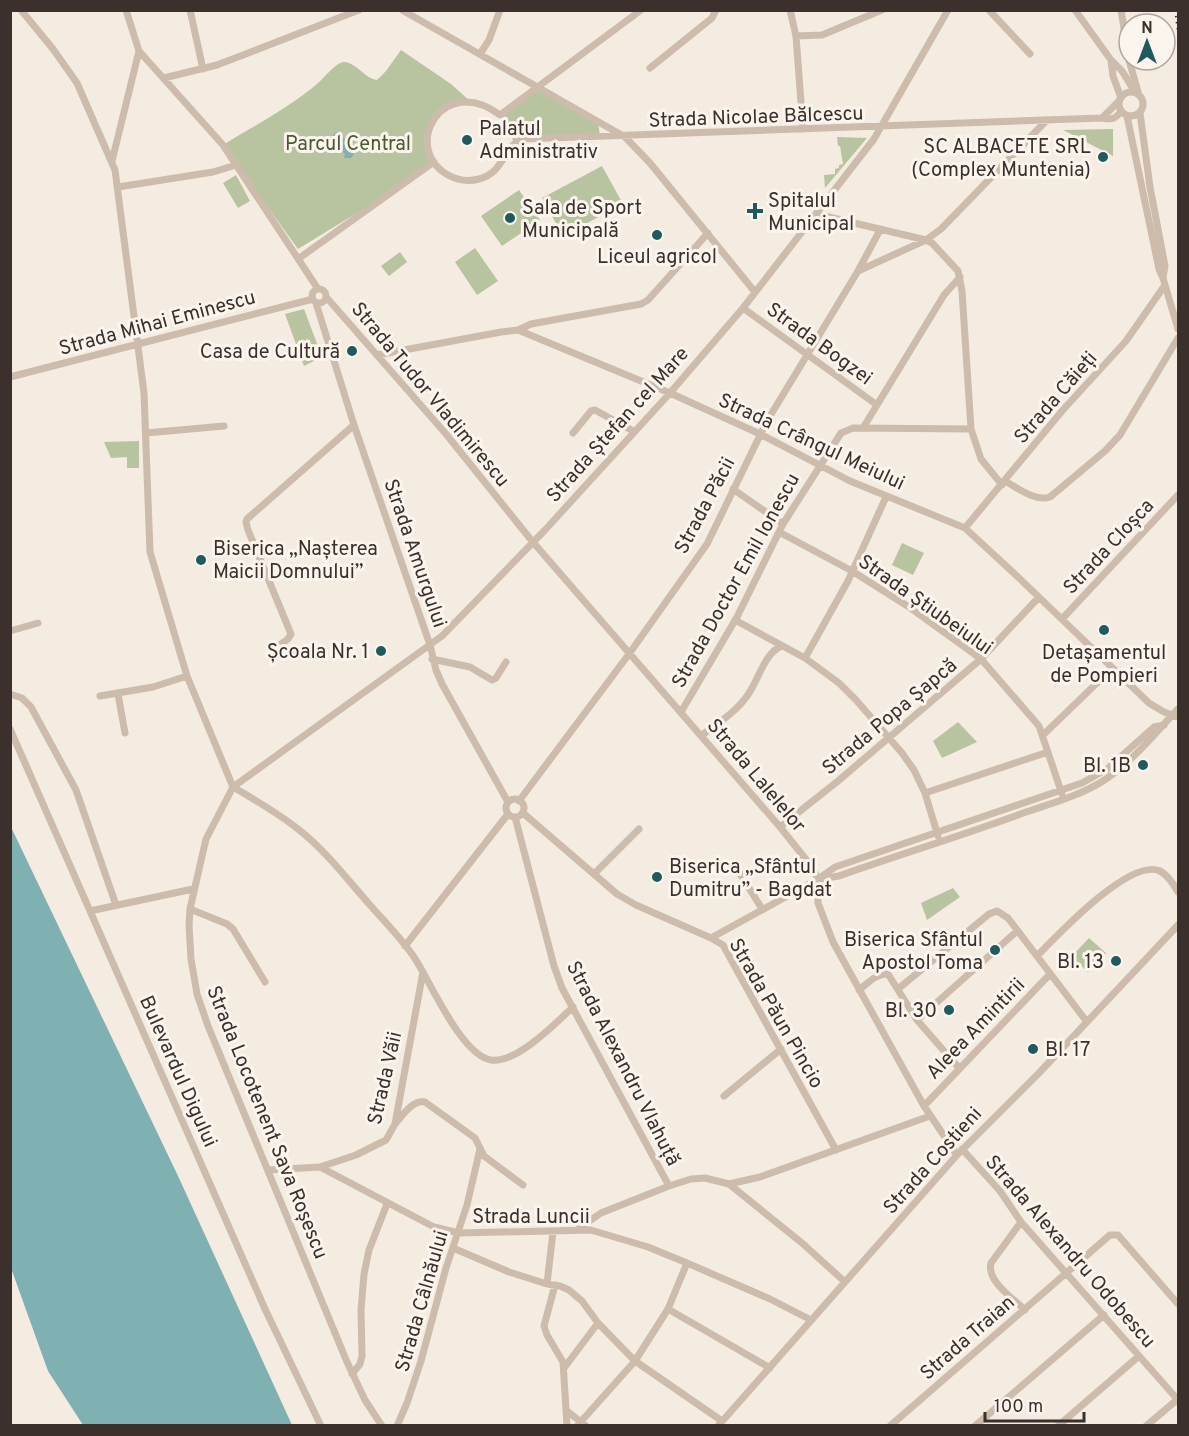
<svg xmlns="http://www.w3.org/2000/svg" width="1189" height="1436" font-family="Overpass,sans-serif">
<rect width="100%" height="100%" fill="#f4ebe1"/>
<path fill="#b8c4a0" d="M401 50 451 84 471 102 444 107 428 136 434 162 411 180 298 249 223 145C254 126 288 108 317 84 324 78 337 61 345 62 358 64 364 78 377 80L386 71Z
M539 87 598 121 600 137 522 139 514 145 510 129 500 115Z
M1113 129V156L1063 130Z
M837 137 867 138 825 188 824 175 835 174V169L839 168V165L843 164 840 146H838Z
M602 166 623 204 563 236 542 198Z
M236 175 250 201 238 208 223 183Z
M519 190 540 220 502 246 481 216Z
M475 248 498 281 477 295 455 262Z
M400 252 407 262 389 276 381 266Z
M304 309 322 357 304 366 285 314Z
M139 441V468H127V457L111 458 104 442Z
M902 543 924 553 913 575 892 565Z
M958 722 977 742 942 758 933 741Z
M953 888 960 897 927 920 921 903Z
M1089 938 1106 953 1088 972 1071 957Z"/>
<path fill="#7fb0b2" d="M336 132H341V135L348 142 351 152 354 154 351 158H344L345 154 337 147 335 138 332 137Z
M11 827 178 1176 292 1425H83L48 1371 11 1268Z"/>
<g fill="none" stroke-linecap="round" stroke-linejoin="round">
<path stroke="#cdbbac" stroke-width="7" d="M21 10 53 49 77 83 115 170 144 393 150 552 187 676 233 787
M190 10 203 69
M402 10 625 137 650 163 755 292
M641 10 500 115C443 72 400 147 448 175 457 180 468 182 479 179 504 173 503 147 522 139L1102 118C1112 120 1116 119 1121 111
M790 10 796 36 803 129
M989 10 1030 54
M1075 10 1111 60 1122 71 1135 92
M1121 10 1129 59
M796 36 822 35 882 10
M139 51 223 145 318 289
M480 54 489 40 500 10
M1111 60 1113 76 1121 98
M1129 60 1138 92
M650 68 712 18 716 10
M164 78 217 65 359 10
M1119 104a12 12 0 1 1 24 0a12 12 0 1 1-24 0Z
M1140 113 1150 187 1165 266 1163 278
M1127 116 1159 269 1163 278 1178 329
M1102 118 1119 101
M112 161 139 51 126 10
M118 187 213 172 236 165
M816 214 926 240 941 229 1047 120
M298 259 434 162
M858 271 926 240 932 243 958 271 962 291 971 429 981 459 1002 485
M312 296a7 7 0 1 1 14 0a7 7 0 1 1-14 0Z
M327 298 446 434 532 541 780 827 812 867 818 879V903L833 942 924 1106 957 1155
M316 303 354 425 430 645 436 670 442 684 508 802
M743 308 877 405
M518 330 531 324 641 304 648 300 708 233
M377 355 501 332 518 330 670 393 760 434 850 481 965 528 1019 578 1149 703 1164 712 1178 717
M10 377 313 299
M863 428 944 295 960 277
M146 433 224 426
M573 433 591 411 595 410 633 431
M1005 481C1018 488 1035 502 1050 497L1105 451 1120 435 1178 338
M733 489 783 524
M965 528 1062 411 1126 341 1165 285
M779 532 852 571 909 607 981 659 1039 726 1062 794
M1062 619 1178 495
M735 620 805 658 839 683 856 700 902 753 914 770 925 793 938 836
M10 631 38 623
M274 649 288 639 291 634 248 530 246 522 247 519 354 425
M805 658 848 581 886 497
M432 659 470 667 492 680 496 678 506 662
M10 694 22 698 31 707 76 790 116 905
M118 694 125 733
M100 696 153 687 187 676
M681 712 737 617 783 524 841 433 853 428 971 429
M10 729 265 1309 321 1426
M1043 735 1099 681
M701 736C717 724 736 712 747 696 759 680 763 655 781 646
M233 787C255 800 278 813 298 829 325 850 347 879 370 905 384 921 401 938 414 957 430 981 461 1055 491 1060 516 1064 556 1023 573 1007
M925 793 1048 752
M506 808a9 9 0 1 1 18 0a9 9 0 1 1-18 0Z
M519 801 629 654 707 544 767 421 858 271 880 230
M523 813 617 894 636 905 711 938 723 945 836 1150
M515 817 554 966 562 988 669 1186 691 1179 705 1178 729 1184 802 1243 845 1282
M780 827 838 781 981 659 1039 597
M736 867 762 909
M594 874 639 829
M819 879 839 876C901 854 964 835 1026 812 1053 803 1082 795 1106 779 1134 760 1155 733 1178 709
M190 909 227 924 233 929 265 982
M90 911 193 889
M711 938 818 879 835 867 1082 783 1107 769 1154 727 1164 725
M405 946 508 814
M1037 956C1057 936 1130 857 1160 871 1168 875 1174 885 1178 892
M898 989 989 914 997 911 1008 918 1087 1022
M859 990C868 983 877 973 888 974L917 1020 959 1068
M917 1020 1017 931
M724 1096 781 1049
M924 1106 1050 974
M395 1124C403 1115 412 1100 425 1102L475 1138 484 1156 523 1185
M962 1149 1000 1191 1021 1222 1178 1400
M320 1167 434 1227 459 1233 591 1230 648 1247 687 1263 770 1299 811 1320
M268 1170 320 1167 356 1155 386 1140 395 1124 423 972
M729 1184 760 1177 930 1116
M1021 1222 991 1263C986 1281 1014 1299 1025 1310
M578 1229 601 1213 669 1186
M453 1248 509 1272 547 1284 560 1286 569 1290 582 1301 598 1323 635 1361 722 1421
M547 1284 553 1232
M555 1285 544 1326 547 1335 563 1362 567 1426
M668 1309 770 1368
M564 1368 598 1323
M352 1374 360 1364 362 1356 361 1310 364 1274 369 1250 387 1204
M567 1411 586 1426
M382 1426 365 1400 347 1362 208 1026 197 994 191 959 189 925 190 909 206 839 233 787 442 636 545 530 670 393 743 308 874 139 948 10
M397 1426 407 1403 421 1361 446 1268 467 1205 480 1149
M577 1426 635 1361 668 1309 687 1263
M718 1426 957 1155 1039 1073 1178 925
M890 1426 1110 1235H1118L1178 1304
M975 1426 1104 1315
M1058 1426 1139 1356
M1146 1426 1178 1399"/>
<path stroke="#3b302b" stroke-width="2" stroke-dasharray="1.5 4.5" stroke-linecap="butt" d="M1175 10 1178 32"/>
</g>
<g fill="#1f5a5e" stroke="#fbf5ee" stroke-width="2">
<circle cx="467" cy="140" r="6"/>
<circle cx="1103" cy="157" r="6"/>
<path d="M752 202h6v6h6v6h-6v6h-6v-6h-6v-6h6z"/>
<circle cx="510" cy="218" r="6"/>
<circle cx="657" cy="235" r="6"/>
<circle cx="352" cy="351" r="6"/>
<circle cx="201" cy="560" r="6"/>
<circle cx="1104" cy="630" r="6"/>
<circle cx="381" cy="651" r="6"/>
<circle cx="1143" cy="765" r="6"/>
<circle cx="657" cy="877" r="6"/>
<circle cx="995" cy="950" r="6"/>
<circle cx="1116" cy="961" r="6"/>
<circle cx="949" cy="1010" r="6"/>
<circle cx="1033" cy="1049" r="6"/>
</g>
<g text-anchor="middle" stroke-width="6" stroke-linejoin="round" paint-order="stroke">
<g font-size="20" fill="#3b302b" stroke="#fbf5ee">
<text transform="translate(756 116) rotate(-2)" y="7">Strada Nicolae Bălcescu</text>
<text transform="translate(157 322) rotate(-15)" y="7">Strada Mihai Eminescu</text>
<text transform="translate(820 343) rotate(36)" y="7">Strada Bogzei</text>
<text transform="translate(431 394) rotate(50)" y="7">Strada Tudor Vladimirescu</text>
<text transform="translate(1055 397) rotate(-49)" y="7">Strada Căieți</text>
<text transform="translate(617 424) rotate(-48)" y="7">Strada Ștefan cel Mare</text>
<text transform="translate(812 441) rotate(25)" y="7">Strada Crângul Meiului</text>
<text transform="translate(704 505) rotate(-62)" y="7">Strada Păcii</text>
<text transform="translate(1108 546) rotate(-47)" y="7">Strada Cloșca</text>
<text transform="translate(416 553) rotate(71)" y="7">Strada Amurgului</text>
<text transform="translate(735 580) rotate(-61)" y="7">Strada Doctor Emil Ionescu</text>
<text transform="translate(926 604) rotate(35)" y="7">Strada Știubeiului</text>
<text transform="translate(889 716) rotate(-40)" y="7">Strada Popa Șapcă</text>
<text transform="translate(757 775) rotate(50)" y="7">Strada Lalelelor</text>
<text transform="translate(777 1013) rotate(60)" y="7">Strada Păun Pincio</text>
<text transform="translate(975 1028) rotate(-46)" y="7">Aleea Amintirii</text>
<text transform="translate(624 1063) rotate(63)" y="7">Strada Alexandru Vlahuță</text>
<text transform="translate(179 1071) rotate(66)" y="7">Bulevardul Digului</text>
<text transform="translate(384 1078) rotate(-77)" y="7">Strada Văii</text>
<text transform="translate(268 1122) rotate(68)" y="7">Strada Locotenent Sava Roșescu</text>
<text transform="translate(932 1160) rotate(-48)" y="7">Strada Costieni</text>
<text x="531" y="1223">Strada Luncii</text>
<text transform="translate(1071 1251) rotate(49)" y="7">Strada Alexandru Odobescu</text>
<text transform="translate(421 1301) rotate(-74)" y="7">Strada Câlnăului</text>
<text transform="translate(967 1337) rotate(-41)" y="7">Strada Traian</text>
</g>
<g font-size="20" fill="#3b302b" stroke="#fbf5ee" text-anchor="end">
<text x="479" y="135" text-anchor="start">Palatul<tspan x="479" dy="23">Administrativ</tspan></text>
<text x="1091" y="153">SC ALBACETE SRL<tspan x="1091" dy="23">(Complex Muntenia)</tspan></text>
<text x="768" y="207" text-anchor="start">Spitalul<tspan x="768" dy="23">Municipal</tspan></text>
<text x="522" y="214" text-anchor="start">Sala de Sport<tspan x="522" dy="23">Municipală</tspan></text>
<text x="657" y="263" text-anchor="middle">Liceul agricol</text>
<text x="340" y="358">Casa de Cultură</text>
<text x="213" y="555" text-anchor="start">Biserica „Nașterea<tspan x="213" dy="23">Maicii Domnului”</tspan></text>
<text x="369" y="658">Școala Nr. 1</text>
<text x="1104" y="659" text-anchor="middle">Detașamentul<tspan x="1104" dy="23">de Pompieri</tspan></text>
<text x="1131" y="772">Bl. 1B</text>
<text x="669" y="873" text-anchor="start">Biserica „Sfântul<tspan x="669" dy="23">Dumitru” - Bagdat</tspan></text>
<text x="983" y="946">Biserica Sfântul<tspan x="983" dy="23">Apostol Toma</tspan></text>
<text x="1104" y="968">Bl. 13</text>
<text x="937" y="1017">Bl. 30</text>
<text x="1045" y="1056" text-anchor="start">Bl. 17</text>
</g>
<g font-size="20" fill="#4a5a2e" stroke="#fbf5ee">
<text x="348" y="150">Parcul Central</text>
</g>
</g>
<rect width="1189" height="1436" fill="none" stroke="#3b302b" stroke-width="24"/>
<g transform="translate(1147 42)"><circle r="28" fill="#fbf5ee" stroke="#aea6a0" stroke-width="1.5"/>
<path d="M0-4.5L10 22L0 15L-10 22Z" fill="#1f5a5e"/>
<text y="-9" font-size="16" font-weight="bold" text-anchor="middle" fill="#3b302b">N</text>
</g>
<path d="M985 1412v9h99v-9" fill="none" stroke="#3b302b" stroke-width="3"/>
<text x="994" y="1412" font-size="18" fill="#3b302b" stroke="#fbf5ee" stroke-width="4.5" paint-order="stroke">100 m</text>
</svg>
